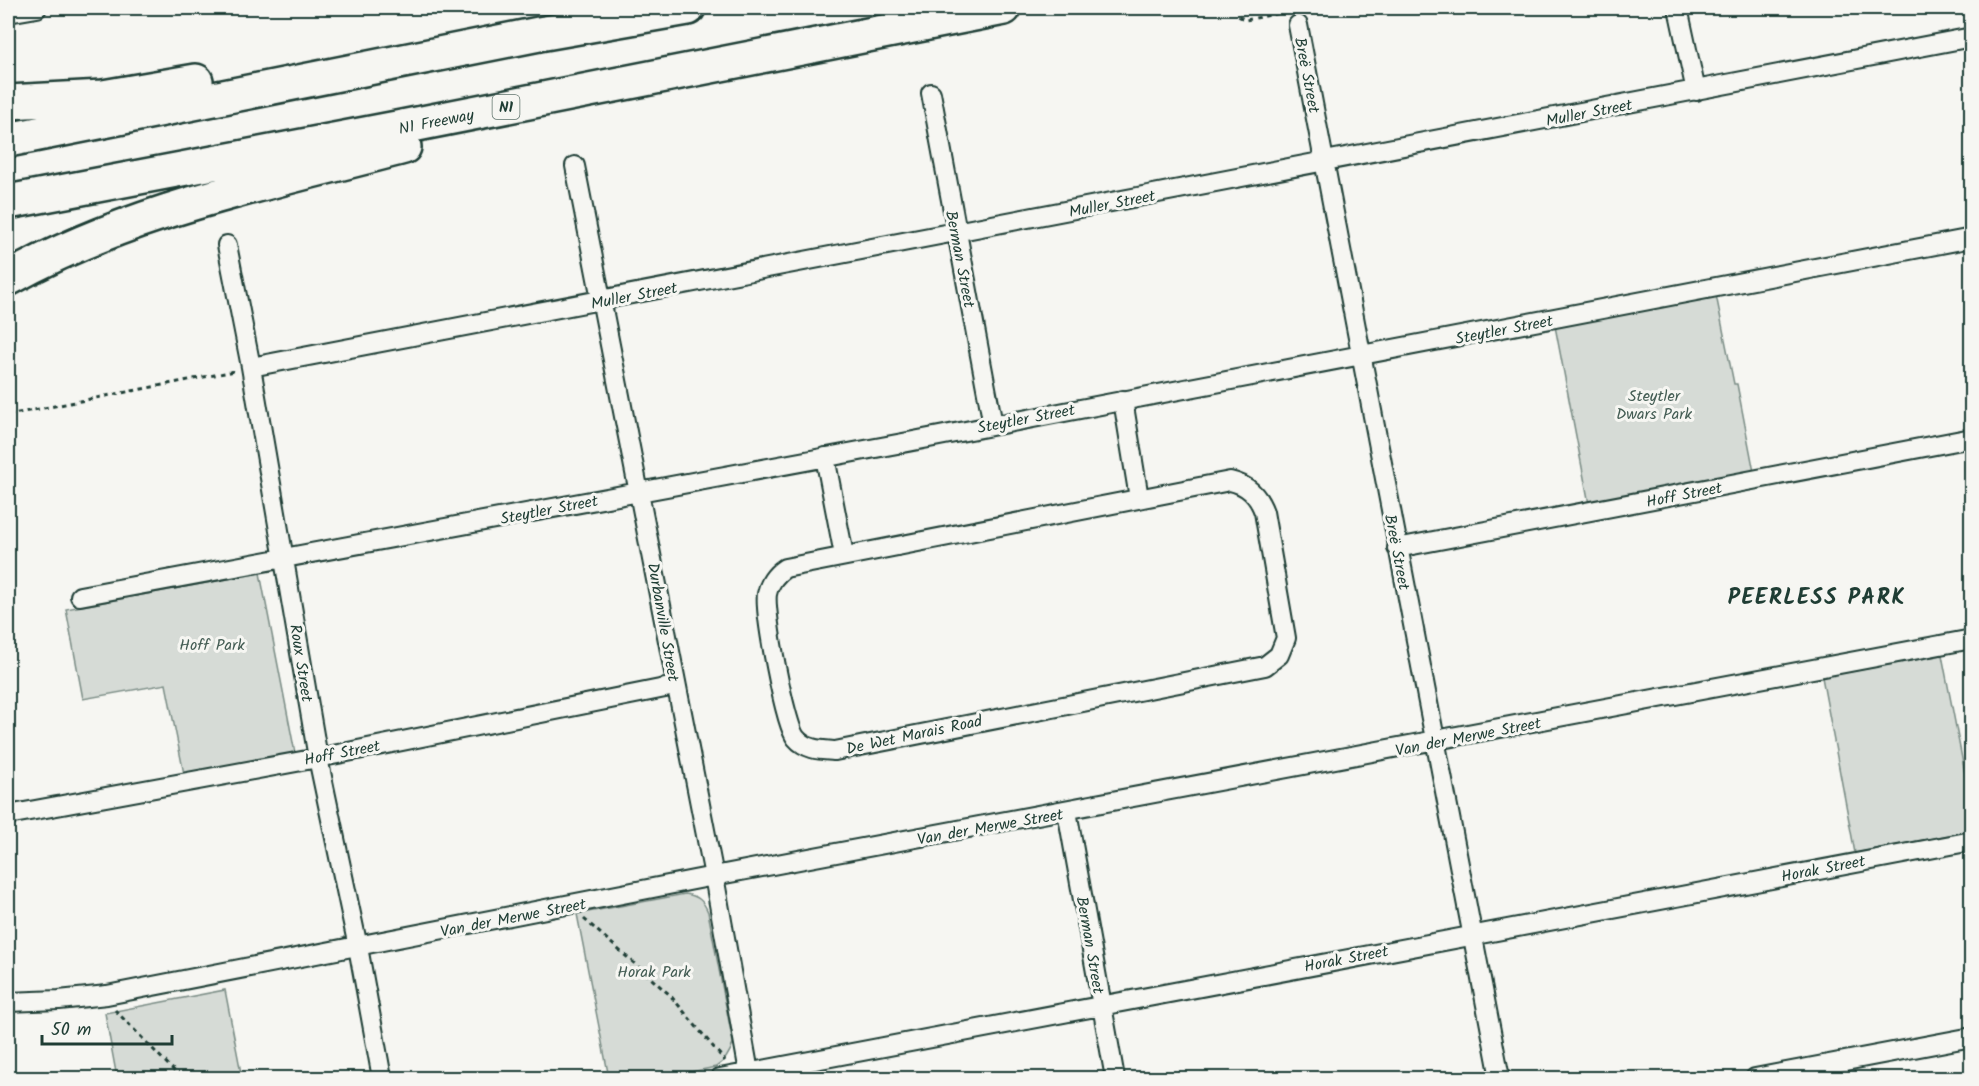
<svg xmlns="http://www.w3.org/2000/svg" width="1979" height="1086" font-family="Kalam,sans-serif">
<rect width="100%" height="100%" fill="#f6f6f2"/>
<filter id="ink" filterUnits="userSpaceOnUse"><feTurbulence type="fractalNoise" baseFrequency=".0167" numOctaves="2"/><feDisplacementMap in="SourceGraphic" scale="12" xChannelSelector="R" yChannelSelector="G"/><feConvolveMatrix kernelMatrix="1 2 1 2 8 2 1 2 1" color-interpolation-filters="sRGB"/></filter>
<g filter="url(#ink)">
<path fill="#d6dbd6" stroke="#7a8c85" stroke-width="1.5" d="M1716 295 1734 384H1737L1754 472 1589 504 1555 326Z
M260 573 295 753 184 774 166 684 83 699 66 609Z
M1942 655 1971 805V831L1855 853 1822 677Z
M685 894C698 896 703 900 708 912L733 1043C730 1053 726 1061 716 1067L661 1078H609L577 914Z
M225 990 242 1078H117L105 1013Z"/>
<g fill="none" stroke-linecap="round" stroke-linejoin="round">
<g stroke="#1f3d34" stroke-width="22">
<path id="street" d="M1678 8 1696 91
M8 13 37 8
M1298 25 1500 1078
M931 93 993 425
M575 166 714 876 750 1078
M227 245 251 367 318 758 358 947 382 1078
M251 367 1972 37
M1123 400 1139 498
M825 457 844 555
M1230 481C1248 485 1258 495 1264 512L1286 638 1279 655 1265 666 835 751C821 750 806 750 796 738 785 725 764 612 767 594 769 583 776 574 785 568Z
M1397 548 1972 438
M80 596 908 442 1972 238
M1067 811 1115 1078
M8 815 318 758 675 686
M8 1002 59 1000 107 995 714 876 1972 639
M720 1078 1972 841
M1755 1078 1972 1037"/>
</g>
<g stroke="#1f3d34" stroke-width="38">
<path id="highway" d="M8 102 103 97 196 81
M8 140 539 34 688 8
M8 202 397 128 1004 8
M8 279C130 210 269 183 404 147"/>
</g>
<path stroke="#1f3d34" stroke-width="3" stroke-dasharray="4.5 4.5" stroke-linecap="butt" d="M1241 8 1238 16 1246 20 1285 12
M8 415 235 371
M584 919 670 995 725 1061
M115 1010 181 1078"/>
<use href="#street" stroke="#f6f6f2" stroke-width="18"/>
<use href="#highway" stroke="#f6f6f2" stroke-width="33"/>
</g>
</g>
<g text-anchor="middle" stroke-width="6" stroke-linejoin="round" paint-order="stroke">
<rect fill="#f6f6f2" stroke="#60746d" stroke-width="1.5" x="492.5" y="95" width="27" height="24" rx="4.5"/>
<g font-size="15" font-weight="bold" fill="#1f3d34">
<text x="506" y="112">N1</text>
</g>
<g font-size="16" fill="#1f3d34" stroke="#f6f6f2">
<text transform="translate(1308 75) rotate(79)" y="6">Breë Street</text>
<text transform="translate(1589 112) rotate(-11)" y="6">Muller Street</text>
<text transform="translate(436 121) rotate(-11)" y="6">N1 Freeway</text>
<text transform="translate(1112 203) rotate(-11)" y="6">Muller Street</text>
<text transform="translate(961 259) rotate(79)" y="6">Berman Street</text>
<text transform="translate(634 295) rotate(-11)" y="6">Muller Street</text>
<text transform="translate(1504 329) rotate(-11)" y="6">Steytler Street</text>
<text transform="translate(1026 418) rotate(-11)" y="6">Steytler Street</text>
<text transform="translate(1684 494) rotate(-11)" y="6">Hoff Street</text>
<text transform="translate(549 509) rotate(-11)" y="6">Steytler Street</text>
<text transform="translate(1398 552) rotate(79)" y="6">Breë Street</text>
<text transform="translate(664 622) rotate(80)" y="6">Durbanville Street</text>
<text transform="translate(302 663) rotate(81)" y="6">Roux Street</text>
<text transform="translate(914 734) rotate(-12)" y="6">De Wet Marais Road</text>
<text transform="translate(1468 736) rotate(-11)" y="6">Van der Merwe Street</text>
<text transform="translate(342 752) rotate(-11)" y="6">Hoff Street</text>
<text transform="translate(990 826) rotate(-10)" y="6">Van der Merwe Street</text>
<text transform="translate(1823 868) rotate(-11)" y="6">Horak Street</text>
<text transform="translate(513 917) rotate(-11)" y="6">Van der Merwe Street</text>
<text transform="translate(1091 945) rotate(80)" y="6">Berman Street</text>
<text transform="translate(1346 958) rotate(-11)" y="6">Horak Street</text>
</g>
<g font-size="16" fill="#445d54" stroke="#f6f6f2">
<text x="1654" y="401">Steytler<tspan x="1654" dy="18">Dwars Park</tspan></text>
<text x="212" y="650">Hoff Park</text>
<text x="654" y="977">Horak Park</text>
</g>
<g font-size="22" font-weight="bold" letter-spacing="1.5" fill="#1f3d34" stroke="#f6f6f2">
<text x="1817" y="604">PEERLESS PARK</text>
</g>
</g>
<rect width="1979" height="1086" fill="none" stroke="#f6f6f2" stroke-width="30"/>
<rect x="15" y="15" width="1949" height="1056" fill="none" stroke="#1f3d34" stroke-width="2" filter="url(#ink)"/>
<path d="M42 1035v9h130v-9" fill="none" stroke="#1f3d34" stroke-width="3"/>
<text x="51" y="1035" font-size="18" fill="#1f3d34" stroke="#f6f6f2" stroke-width="4.5" paint-order="stroke">50 m</text>
</svg>
